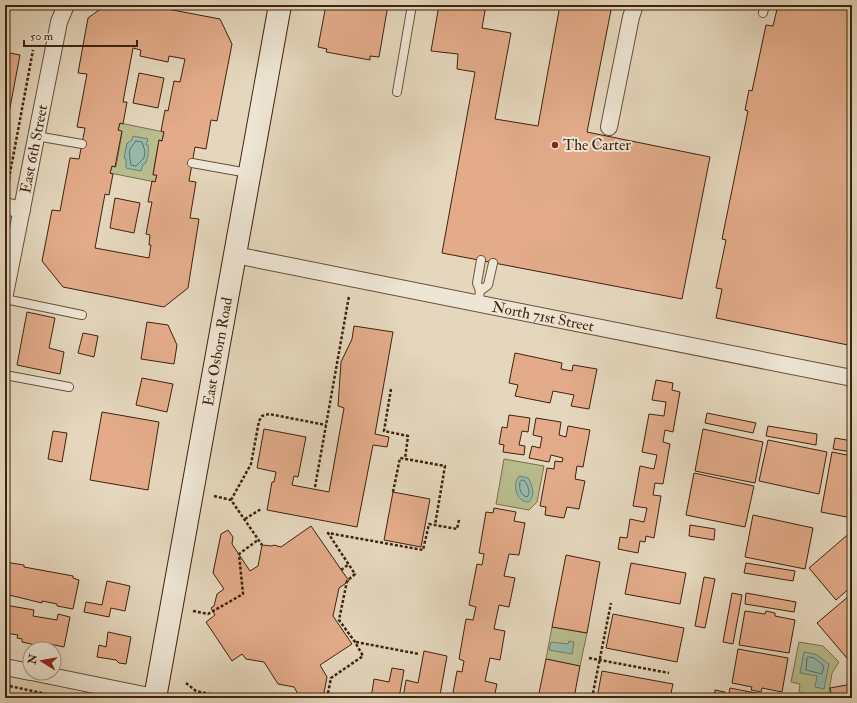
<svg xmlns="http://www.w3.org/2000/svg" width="857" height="703" font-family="'IM FELL Double Pica',serif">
<rect width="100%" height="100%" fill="#e5d7bd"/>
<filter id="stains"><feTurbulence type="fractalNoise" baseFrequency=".005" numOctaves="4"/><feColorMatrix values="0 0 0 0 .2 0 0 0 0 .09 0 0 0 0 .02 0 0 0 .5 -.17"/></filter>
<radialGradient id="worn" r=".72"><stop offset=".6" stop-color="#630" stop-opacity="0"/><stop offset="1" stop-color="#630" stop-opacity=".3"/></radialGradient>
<path fill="#b9bd8e" stroke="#7c704e" d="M120 123 164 132 162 141 159 140 153 174 157 175 155 182 110 173 112 166 116 167 122 132 118 130Z
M504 459 544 466 537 502 529 510 496 504Z
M552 627 587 633 580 666 546 659Z
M799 642 823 646 839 662 832 673 828 698 799 692 800 684 791 682Z"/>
<path fill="#96baac" stroke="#737e6c" d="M133 136 148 139 146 145H148C149 152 148 158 145 164H143L141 171 126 168V159L124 158 127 143 132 140Z
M519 476 528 478C532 485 536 495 529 502 516 502 512 485 519 476Z
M569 641 574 642 572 654 549 650 551 642 568 644Z
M804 652 815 654 829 664 824 689 815 687 817 676 800 673Z"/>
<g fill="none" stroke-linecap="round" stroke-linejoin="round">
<path stroke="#6a6e5c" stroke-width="1" d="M136 141 142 142 145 151 144 158 136 166 131 165C129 151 127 152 136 141Z
M522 480 525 481C528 486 531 493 527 497 520 495 519 488 520 482Z
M809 657 814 658 824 666 822 674 806 670 807 658Z"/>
</g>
<path fill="#e3ab8a" stroke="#3e230d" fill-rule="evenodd" d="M106 5H146L220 19 232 44 217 121 211 120 206 149 195 147 189 181 196 182 190 218 199 219 188 288 164 307 63 287 42 261 52 210 60 211 70 158 79 159 85 128 77 127 87 74 78 73 88 18ZM133 48 141 50 140 56 168 62 169 56 185 59 180 82 174 81 168 111 165 110 161 131 164 132 162 141 159 140 153 175H157L155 182 152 181 148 202H152L146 234 150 235 149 245H151L149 258 95 248 105 194 109 195 113 174 110 173 112 166 115 167 122 131 118 130 120 123 123 124 127 102H123Z
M326 5H388L379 57 370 56V60L326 52 327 49 318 47Z
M439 5H486L482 28 511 33 495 119 538 126 560 5H612L587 132 710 157 682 299 442 253 475 72 457 69 458 54 431 51Z
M778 5H852V331L848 345 716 318 722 289 716 288 726 240 722 239 748 111 745 110 749 90 752 91 766 25 773 26Z
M5 52 20 55 5 134Z
M139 73 164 78 158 108 133 103Z
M115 198 140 203 134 233 110 228Z
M27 312 55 318 49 348 64 352 60 374 17 365Z
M147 322 168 325 177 345 174 364 141 359Z
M354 326 393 332 375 434 389 437 387 447 373 445 357 527 267 510 272 482H274L276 472 257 468 264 429 306 437 298 477 294 476 292 485 329 492 344 408 338 406 341 362 352 339Z
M83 333 98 336 94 357 78 353Z
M515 353 562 363 561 369 572 371 573 365 597 369 589 409 571 406 574 395 553 391 550 403 515 396 518 385 509 383Z
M142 378 173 384 167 412 136 405Z
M656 380 673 383 672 390 680 392 673 432 665 430 663 442 670 444 663 484 655 483 653 495 661 496 654 538 646 536 645 542 640 541 638 553 618 549 620 537 627 538 630 519 644 522 647 508 633 506 640 466 654 469 657 455 642 452 649 414 664 416 666 402 652 400Z
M102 412 159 422 148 490 90 480Z
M707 413 756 423 753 433 705 423Z
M509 415 530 418 528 432 522 431 519 445 525 446 524 455 503 452 504 445 499 444 502 427 507 428Z
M536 418 561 422 559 435 566 437 568 426 590 430 583 467 577 466 575 479 585 481 579 509 567 507 564 518 545 515 546 507 540 506 547 468 554 469 555 461 562 462 563 458 551 455 549 462 529 458 532 446 540 448 542 437 533 435Z
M768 426 817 434 816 445 766 436Z
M703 429 763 442 755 483 695 471Z
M53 431 67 433 62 462 48 459Z
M835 438 852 441V452L833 449Z
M768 440 827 452 819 494 759 481Z
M832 452 852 456V518L821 512Z
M694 473 754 486 745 527 686 515Z
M393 492 430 499 421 547 384 540Z
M494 508 516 512 514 521 525 523 519 555 509 554 504 576 515 578 509 607 499 605 494 629 505 631 500 660 490 658 485 681 497 684 494 698H452L457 671 462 672 464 661 459 659 466 619 473 620 476 607 469 605 477 564 482 565 484 554 479 553 486 512 493 513Z
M753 515 813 528 805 569 745 557Z
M690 525 715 529 714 540 689 536Z
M311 526 349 581 339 588 333 616 352 644 320 665 327 677 323 698H306L299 696 294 687 278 684 264 662 246 659 242 654 232 661 206 622 215 615 211 608 214 606 217 594 224 589 213 573 221 534 228 530 233 537 232 544 250 571 258 566 262 545 272 546 274 545 281 547Z
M852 531V586L836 600 809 568Z
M566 555 600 562 587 633 552 627Z
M5 562 24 565V567L73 576V578L79 580 73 609 57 606V604L42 601V603L5 594Z
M631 563 686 573 680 604 625 594Z
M746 563 795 571 793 581 744 573Z
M704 577 715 579 705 628 695 626Z
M107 581 130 586 125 611 111 608 109 617 84 612 86 602 102 605Z
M732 593 742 595 733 644 723 642Z
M746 593 796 602 794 612 745 604Z
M849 596 852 599V664L817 623Z
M5 605 34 610 33 616 57 620 58 614 70 617 64 647 50 644V648L22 642V639L17 638 18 635 5 633Z
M745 611 765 614 766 611 775 613V616L795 620 789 653 739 645Z
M613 614 684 628 677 662 606 648Z
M108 632 131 637 126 664 119 663 116 660 97 657 99 645 106 647Z
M738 649 788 658 782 692 762 688 761 692 751 690 752 687 732 683Z
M424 651 447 656 440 695 431 693 430 698H403L406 680 418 683Z
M546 659 580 666 574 698H538Z
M392 668 404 670 399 698H371L374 679 389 682Z
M602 671 673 684 670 698H597Z
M852 684V698H832L830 688Z
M730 688 771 696V698H728Z
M715 690 725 692 724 698H714Z"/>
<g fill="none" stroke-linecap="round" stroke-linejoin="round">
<g stroke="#685039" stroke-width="10">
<path id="service" d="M763 13 765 5
M397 92 412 5
M36 136 82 144
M192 163 248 173
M480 291 488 285 493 263
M5 299 82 315
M478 303 480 291 477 283 481 260
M5 375 69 387"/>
</g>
<g stroke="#685039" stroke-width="18">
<g id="minor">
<path d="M609 127 631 17 635 5"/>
<path d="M5 206 22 210"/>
<path id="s1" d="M235 255 852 378"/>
<path id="s2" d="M5 294 59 22 66 5"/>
<path d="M5 667 30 672"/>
<path d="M36 673 159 698"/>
</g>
</g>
<g stroke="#3e230d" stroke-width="24">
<g id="secondary">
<path id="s3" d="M155 698 280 5"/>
</g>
</g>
<path stroke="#3e230d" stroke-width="2.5" stroke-dasharray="3 2" stroke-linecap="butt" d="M8 184 33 50
M391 389 384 431 408 436 405 459
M315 487 349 296
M393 492 400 458 445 466 435 525
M214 496 231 500 262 545
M231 500 251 464 259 421 262 416 269 414 326 425
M245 519 261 509
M341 570 348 565
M193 611 208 614 243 594 239 554 258 540
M356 642 419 654
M589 658 669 673
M186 683 196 691 228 698
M5 685 65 698
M327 698 331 678 363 656 355 642 339 620 347 581 355 574 328 533 423 550 429 524 457 529 459 520
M592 698 611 603"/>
<use href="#service" stroke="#eee5d4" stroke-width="8"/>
<use href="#minor" stroke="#eee5d4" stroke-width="16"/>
<use href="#secondary" stroke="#eee5d4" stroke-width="22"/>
</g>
<circle fill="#8f2418" stroke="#eee5d4" stroke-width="1.5" cx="555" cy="145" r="4"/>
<g text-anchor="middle" stroke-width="4" stroke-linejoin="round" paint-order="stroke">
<g font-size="15" fill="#3e230d" stroke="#eee5d4" text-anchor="start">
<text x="563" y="150">The Carter</text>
</g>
<g font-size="15" fill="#3e230d" stroke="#eee5d4">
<text dy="5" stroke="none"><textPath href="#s2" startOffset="148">East 6th Street</textPath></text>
<text dy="5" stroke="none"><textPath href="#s1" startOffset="314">North 71st Street</textPath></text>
<text dy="5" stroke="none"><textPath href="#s3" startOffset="352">East Osborn Road</textPath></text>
</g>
</g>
<rect width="857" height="703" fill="none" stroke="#e5d7bd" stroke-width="20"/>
<rect x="6" y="6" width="845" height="691" fill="none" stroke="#3e230d" stroke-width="2"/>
<rect x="10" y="10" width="837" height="683" fill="none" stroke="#3e230d"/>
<g transform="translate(42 661) rotate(281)"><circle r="19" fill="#eee5d4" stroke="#a89784"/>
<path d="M0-3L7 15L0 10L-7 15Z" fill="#8f2418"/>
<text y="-6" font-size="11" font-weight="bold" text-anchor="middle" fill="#3e230d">N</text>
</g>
<path d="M24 40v6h113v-6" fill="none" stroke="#3e230d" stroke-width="2"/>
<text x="30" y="40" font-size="12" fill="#3e230d" stroke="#eee5d4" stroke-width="3" paint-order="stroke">50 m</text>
<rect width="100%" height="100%" filter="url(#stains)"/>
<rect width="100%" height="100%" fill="url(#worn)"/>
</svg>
